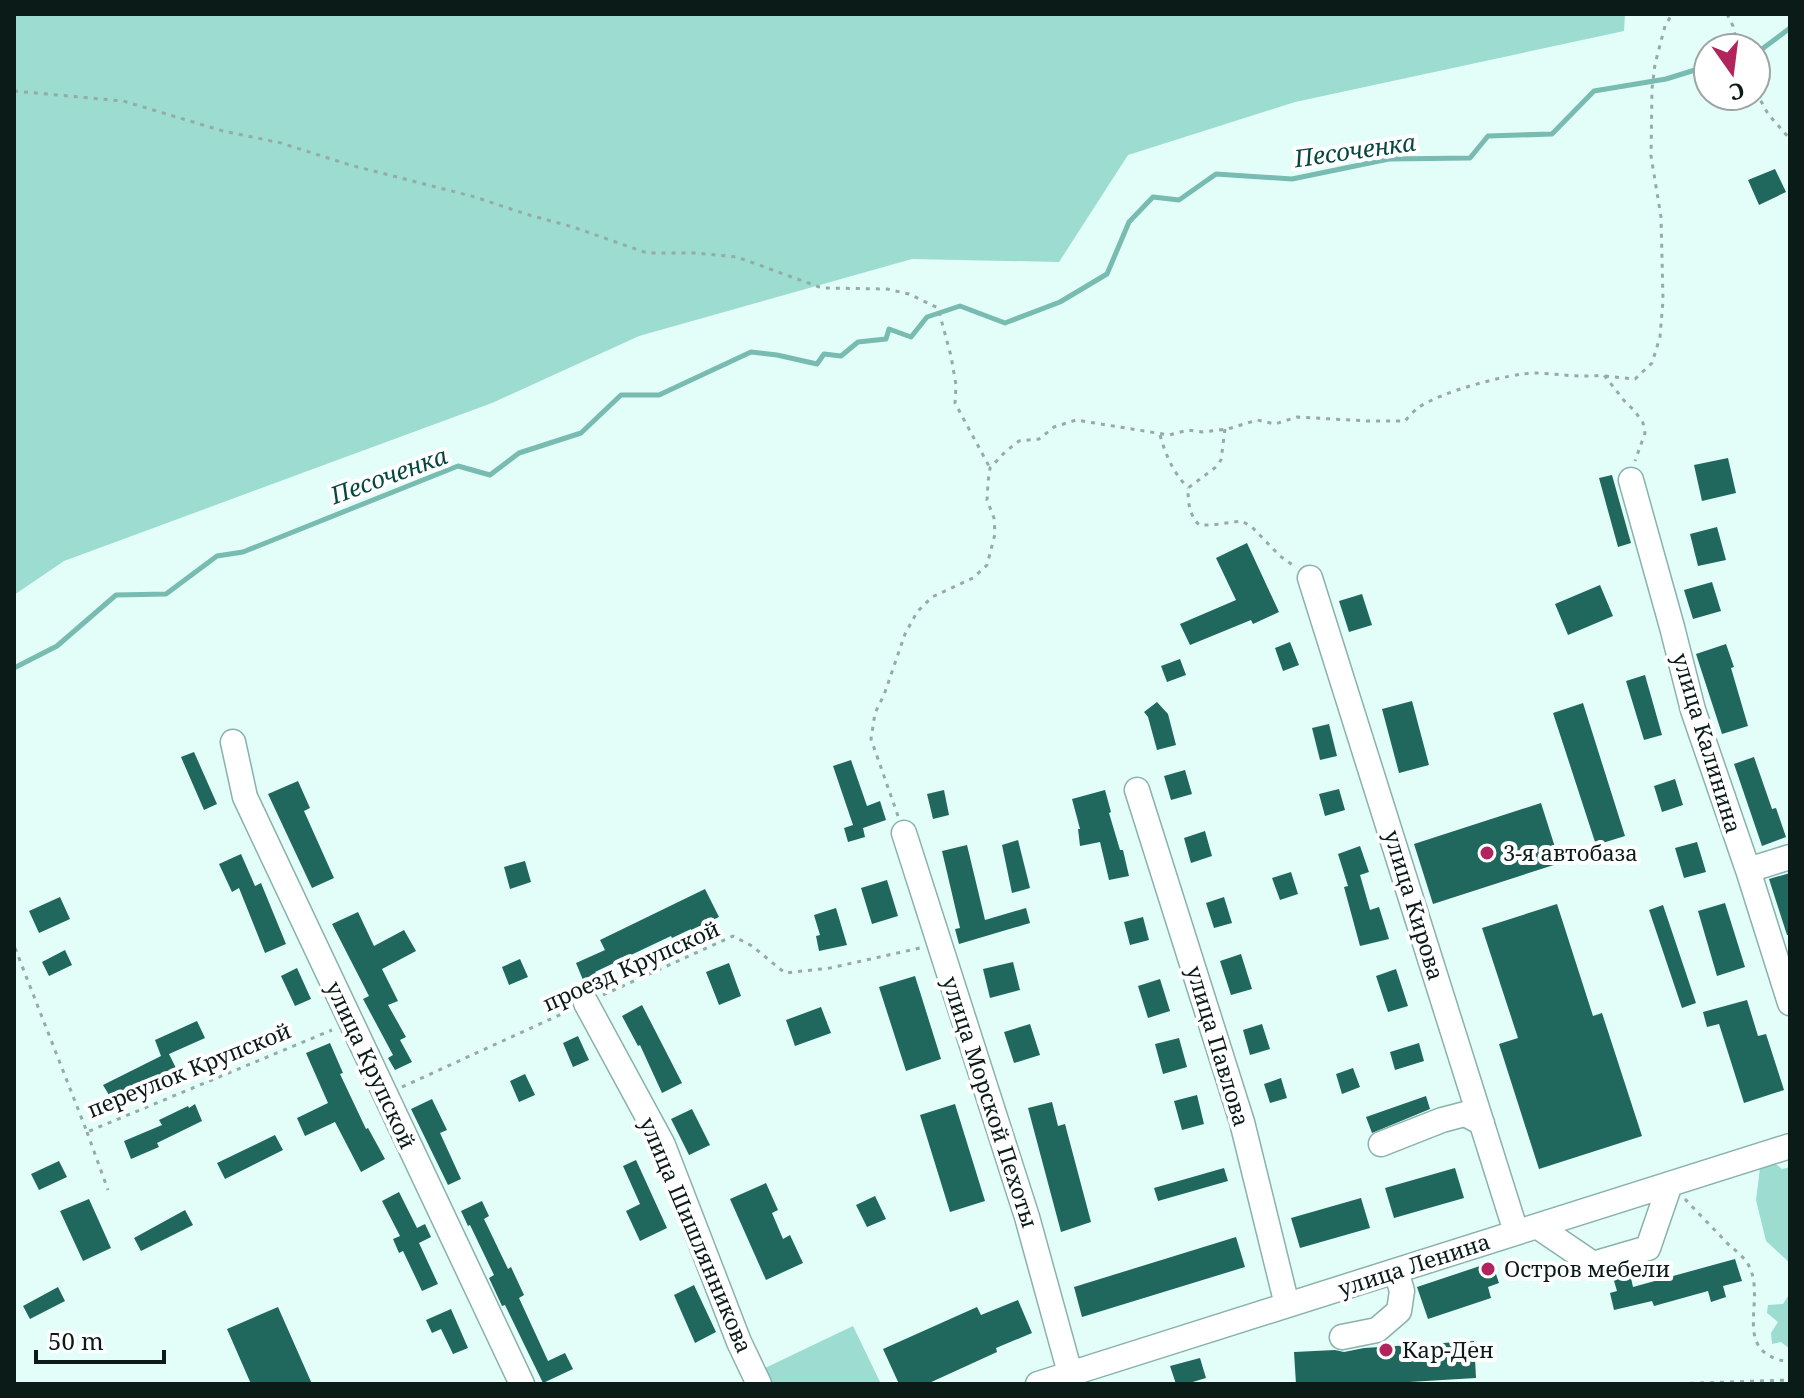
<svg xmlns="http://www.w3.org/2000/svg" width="1804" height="1398" font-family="'Noto Serif',serif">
<rect width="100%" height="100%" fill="#e3fdf8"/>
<path fill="#9cdcd1" d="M14 14H1625L1624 31 1295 102 1128 155 1059 262 912 259 639 336 492 403 64 561 14 595Z
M1772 1161 1782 1169 1790 1167V1244L1788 1251 1790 1252V1263L1766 1241 1756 1200 1760 1168Z
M1790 1293V1349L1781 1342 1772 1344 1771 1333 1778 1322 1767 1313 1768 1305 1783 1304Z
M853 1326 881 1384H770L763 1369Z"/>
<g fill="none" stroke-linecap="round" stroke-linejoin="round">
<path stroke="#78bcb1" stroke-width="5" d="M1756 50 1762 49 1790 28
M14 668 57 646 116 595 166 594 217 556 243 552 458 466 490 475 519 453 581 433 621 395H659L751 352 777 355 817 364 824 354 841 356 858 342 886 339 889 329 911 337 927 317 960 306 1005 323 1060 302 1107 274 1129 222 1153 197 1179 200 1216 174 1292 179 1389 159 1470 158 1488 136 1552 134 1594 91 1666 79 1708 66"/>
</g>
<path fill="#20685e" d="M1775 169 1786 192 1759 205 1748 180Z
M1728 458 1736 493 1702 501 1694 465Z
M1612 475 1631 543 1618 547 1599 478Z
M1717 527 1726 560 1698 566 1690 534Z
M1247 543 1279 612 1253 624 1251 620 1190 645 1180 624 1236 600 1216 558Z
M1712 582 1721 611 1693 619 1684 590Z
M1600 585 1613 616 1568 635 1555 604Z
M1362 594 1372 625 1349 632 1339 601Z
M1290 642 1299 665 1283 671 1275 648Z
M1726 644 1734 667 1731 668 1748 726 1722 734 1696 654Z
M1180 659 1186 675 1167 682 1161 666Z
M1645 675 1662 735 1644 740 1626 681Z
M1412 701 1429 765 1399 773 1382 709Z
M1157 702 1168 714 1176 745 1157 750 1148 717 1144 712Z
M1583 703 1625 836 1596 845 1553 713Z
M1329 724 1337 756 1320 760 1312 728Z
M194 752 217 804 204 810 181 757Z
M1754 757 1772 809 1776 808 1786 837 1762 846 1734 764Z
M851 760 867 806 880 801 886 820 863 828 865 837 848 842 844 828 853 825 833 766Z
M1185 770 1192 794 1171 800 1164 776Z
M1675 779 1683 805 1662 812 1654 786Z
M298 781 310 808 304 811 334 878 312 888 268 794Z
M1339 789 1345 810 1325 816 1319 794Z
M944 790 949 815 933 819 927 794Z
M1105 790 1111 812 1109 813 1120 850H1123L1129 876 1109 880 1100 842 1080 846 1078 829H1080L1072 799Z
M1541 803 1560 863 1433 904 1414 844Z
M1205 831 1212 856 1191 863 1184 838Z
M1018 840 1030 888 1012 893 1002 845Z
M1697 842 1706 872 1684 878 1675 848Z
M967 845 985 920 1026 908 1030 923 959 944 955 929 960 928 942 851Z
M1360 846 1369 872 1360 875 1370 910 1379 907 1389 939 1360 946 1344 887 1348 886 1338 854Z
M241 854 255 886 261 883 286 944 265 953 239 888 232 892 219 864Z
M525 861 531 882 510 889 504 867Z
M1291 872 1298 894 1280 900 1272 878Z
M1790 873V935H1787L1769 879Z
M887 880 898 916 872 924 861 888Z
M705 889 719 917 691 930V929L672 938 671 936 595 972 596 973 583 980 576 963 605 950 600 940Z
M60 897 70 919 39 933 29 911Z
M1224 897 1232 923 1214 928 1206 903Z
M1725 903 1745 967 1717 976 1698 911Z
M1557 904 1593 1016 1602 1013 1642 1136 1539 1169 1499 1044 1518 1038 1482 928Z
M1663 905 1696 1003 1682 1008 1649 910Z
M836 908 847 945 819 951 816 936 820 935 814 915Z
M358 912 374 946 404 930 416 951 382 969 398 1001 388 1005 406 1037 400 1040 412 1062 395 1070 388 1058 393 1055 363 999 369 996 332 924Z
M1143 917 1149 940 1130 945 1124 922Z
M65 950 72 965 49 976 42 962Z
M1241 954 1252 989 1231 995 1220 961Z
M520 959 528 977 509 985 502 967Z
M1013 962 1020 990 990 998 983 969Z
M729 963 741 996 719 1005 706 972Z
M297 968 311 999 295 1006 281 976Z
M1396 969 1408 1006 1388 1012 1376 976Z
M915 976 941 1059 906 1071 879 987Z
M1160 979 1170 1011 1148 1018 1138 986Z
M1747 1000 1758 1036 1766 1034 1784 1090 1744 1103 1719 1024 1707 1027 1703 1012Z
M642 1005 682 1083 662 1093 640 1045 638 1046 622 1016Z
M821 1007 831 1033 795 1046 786 1020Z
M197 1021 205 1038 169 1054 176 1068 112 1100 103 1085 161 1056 155 1040Z
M1030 1024 1040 1055 1014 1063 1004 1032Z
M1262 1024 1270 1049 1250 1055 1243 1030Z
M578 1036 589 1060 573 1067 563 1043Z
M1179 1038 1187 1067 1163 1074 1155 1044Z
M330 1043 343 1073 340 1074 366 1129 368 1128 385 1159 361 1172 335 1122 305 1136 297 1118 328 1103 306 1053Z
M1419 1043 1424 1061 1395 1070 1390 1052Z
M1353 1068 1360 1087 1342 1094 1336 1074Z
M525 1074 535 1095 519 1102 510 1081Z
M1281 1078 1287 1098 1270 1103 1264 1084Z
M1197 1095 1204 1124 1182 1130 1174 1101Z
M1426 1096 1430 1109 1372 1133 1366 1117Z
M432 1099 447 1130 440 1133 461 1179 448 1185 411 1109Z
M1052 1102 1058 1126 1065 1124 1091 1222 1061 1232 1028 1108Z
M195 1104 202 1121 157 1143 159 1147 131 1159 124 1141 162 1125 159 1120 188 1106 189 1108Z
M955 1104 985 1201 950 1212 920 1115Z
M692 1109 710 1145 689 1155 671 1119Z
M275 1135 283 1150 225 1179 217 1163Z
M636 1160 667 1228 640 1241 626 1211 640 1204 623 1166Z
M59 1161 67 1177 39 1190 31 1174Z
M1224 1168 1228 1181 1158 1201 1154 1188Z
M1455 1168 1464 1198 1394 1218 1385 1188Z
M766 1183 778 1210 772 1213 783 1239 790 1235 803 1263 766 1280 730 1199Z
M399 1192 417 1228 425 1224 431 1237 419 1243 438 1284 422 1291 403 1251 399 1253 393 1239 400 1236 382 1201Z
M875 1196 886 1219 867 1227 856 1205Z
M1361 1198 1370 1228 1300 1248 1291 1218Z
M89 1199 111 1248 83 1261 60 1211Z
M482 1201 489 1216 484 1219 508 1269 511 1267 524 1295 519 1298 548 1361 565 1353 573 1369 543 1383 505 1305 502 1306 489 1278 494 1275 470 1225 468 1226 461 1211Z
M185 1210 193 1225 141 1251 134 1238Z
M1236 1237 1245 1267 1082 1317 1074 1287Z
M1735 1259 1742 1281 1723 1286 1726 1297 1711 1302 1708 1291 1654 1306 1652 1301 1614 1310 1610 1293 1617 1291 1612 1274 1629 1269 1633 1287Z
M1492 1262 1499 1283 1488 1287 1491 1298 1428 1319 1417 1287Z
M694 1285 716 1332 695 1343 674 1295Z
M58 1287 65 1301 30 1319 23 1306Z
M1018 1300 1032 1333 996 1348 997 1352 927 1384H899L883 1349 977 1307 981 1315Z
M278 1307 312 1384H251L227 1329Z
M451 1309 468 1348 453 1354 441 1329 432 1333 426 1320Z
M1474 1341 1476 1378 1376 1384H1296L1294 1352 1335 1350 1344 1352 1364 1348Z
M1200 1358 1206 1378 1186 1384H1176L1170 1366Z"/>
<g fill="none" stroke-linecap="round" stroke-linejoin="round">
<g stroke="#88b2ab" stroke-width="27">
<path id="minor" d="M1631 480 1672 627 1693 710 1748 870 1790 1003
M1310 578 1516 1232
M233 742 245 797 522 1384
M1137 790 1242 1122 1287 1305
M904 833 1027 1217 1070 1373
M1748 870 1790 857
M586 1003 663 1145 739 1342 759 1384
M1381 1144 1442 1120 1465 1114 1482 1123
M1537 1226 1593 1264 1648 1248 1670 1184
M1342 1337 1377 1330 1399 1311 1402 1291 1396 1271
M1038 1384 1790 1146"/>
</g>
<path stroke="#94aba6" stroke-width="3" stroke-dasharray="4 6" stroke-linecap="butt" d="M1727 14 1733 26 1738 48
M14 91 123 101 223 131 281 143 350 165 475 197 529 215 573 227 647 253H696L737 257 822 288 887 289 909 294 938 308 951 356 956 385 955 403 990 468
M1756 92 1768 114 1790 139
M1605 376 1635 379 1652 363 1660 337 1663 300 1661 217 1651 156 1652 89 1655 64 1665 26 1672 14
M1225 429 1221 460 1216 467 1188 488C1188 503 1189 514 1199 525H1212L1241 521 1251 526 1280 556 1294 566
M1160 435C1166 456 1173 472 1188 488
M898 816 871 739 875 713 884 695 905 634 917 612 932 597 973 578 987 565 995 534 994 518 987 500 988 482 990 468 1005 452 1019 441 1039 439 1054 427 1076 420 1169 435 1188 430 1202 432 1228 429 1257 420 1275 424 1297 417 1368 421H1405C1409 416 1414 411 1418 408 1439 392 1510 373 1536 373 1559 374 1581 378 1604 375L1626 403 1634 410 1643 423 1645 433 1635 461
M15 948 87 1132 332 1030
M603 995 733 936 752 946 785 973 830 968 920 948
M402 1087 566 1012
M87 1132 108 1190
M1685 1199C1699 1214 1714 1229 1728 1244 1734 1249 1741 1255 1746 1261 1771 1296 1726 1353 1790 1362
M1670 1384 1790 1380"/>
<use href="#minor" stroke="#fff" stroke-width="24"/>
</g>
<g fill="#b1245c" stroke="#fff" stroke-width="3">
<circle cx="1487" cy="853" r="8"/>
<circle cx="1488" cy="1269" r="8"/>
<circle cx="1386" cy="1350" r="8"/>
</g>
<g text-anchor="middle" stroke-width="8" stroke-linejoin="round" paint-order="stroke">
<g font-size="22" fill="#0a1b18" stroke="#fff">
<text transform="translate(1707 743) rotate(73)" y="8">улица Калинина</text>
<text transform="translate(1414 905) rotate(73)" y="8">улица Кирова</text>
<text transform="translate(631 966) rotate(-24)" y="8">проезд Крупской</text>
<text transform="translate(1218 1046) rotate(73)" y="8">улица Павлова</text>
<text transform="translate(371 1065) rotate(65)" y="8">улица Крупской</text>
<text transform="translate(189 1070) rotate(-22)" y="8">переулок Крупской</text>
<text transform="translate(990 1102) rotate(72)" y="8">улица Морской Пехоты</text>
<text transform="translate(696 1235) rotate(67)" y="8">улица Шишлянникова</text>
<text transform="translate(1414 1265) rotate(-18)" y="8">улица Ленина</text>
</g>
<g font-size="22" fill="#0a1b18" stroke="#fff" text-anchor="start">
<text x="1503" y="861">3-я автобаза</text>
<text x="1504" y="1277">Остров мебели</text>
<text x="1402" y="1358">Кар-Ден</text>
</g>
<g font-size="24" font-style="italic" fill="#06473f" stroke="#fff">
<text transform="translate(1355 151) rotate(-8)" y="8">Песоченка</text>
<text transform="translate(389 476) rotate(-20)" y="8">Песоченка</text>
</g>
</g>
<rect width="1804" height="1398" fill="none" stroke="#0a1b18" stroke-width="32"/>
<g transform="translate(1732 72) rotate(166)"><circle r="38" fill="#ffffff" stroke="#9da4a3" stroke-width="2"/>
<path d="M0-6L14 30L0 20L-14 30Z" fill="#b1245c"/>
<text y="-12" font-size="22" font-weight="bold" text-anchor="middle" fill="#0a1b18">С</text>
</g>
<path d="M36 1350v12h128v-12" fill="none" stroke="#0a1b18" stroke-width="4"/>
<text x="48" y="1350" font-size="24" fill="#0a1b18" stroke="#ffffff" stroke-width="6" paint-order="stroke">50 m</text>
</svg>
